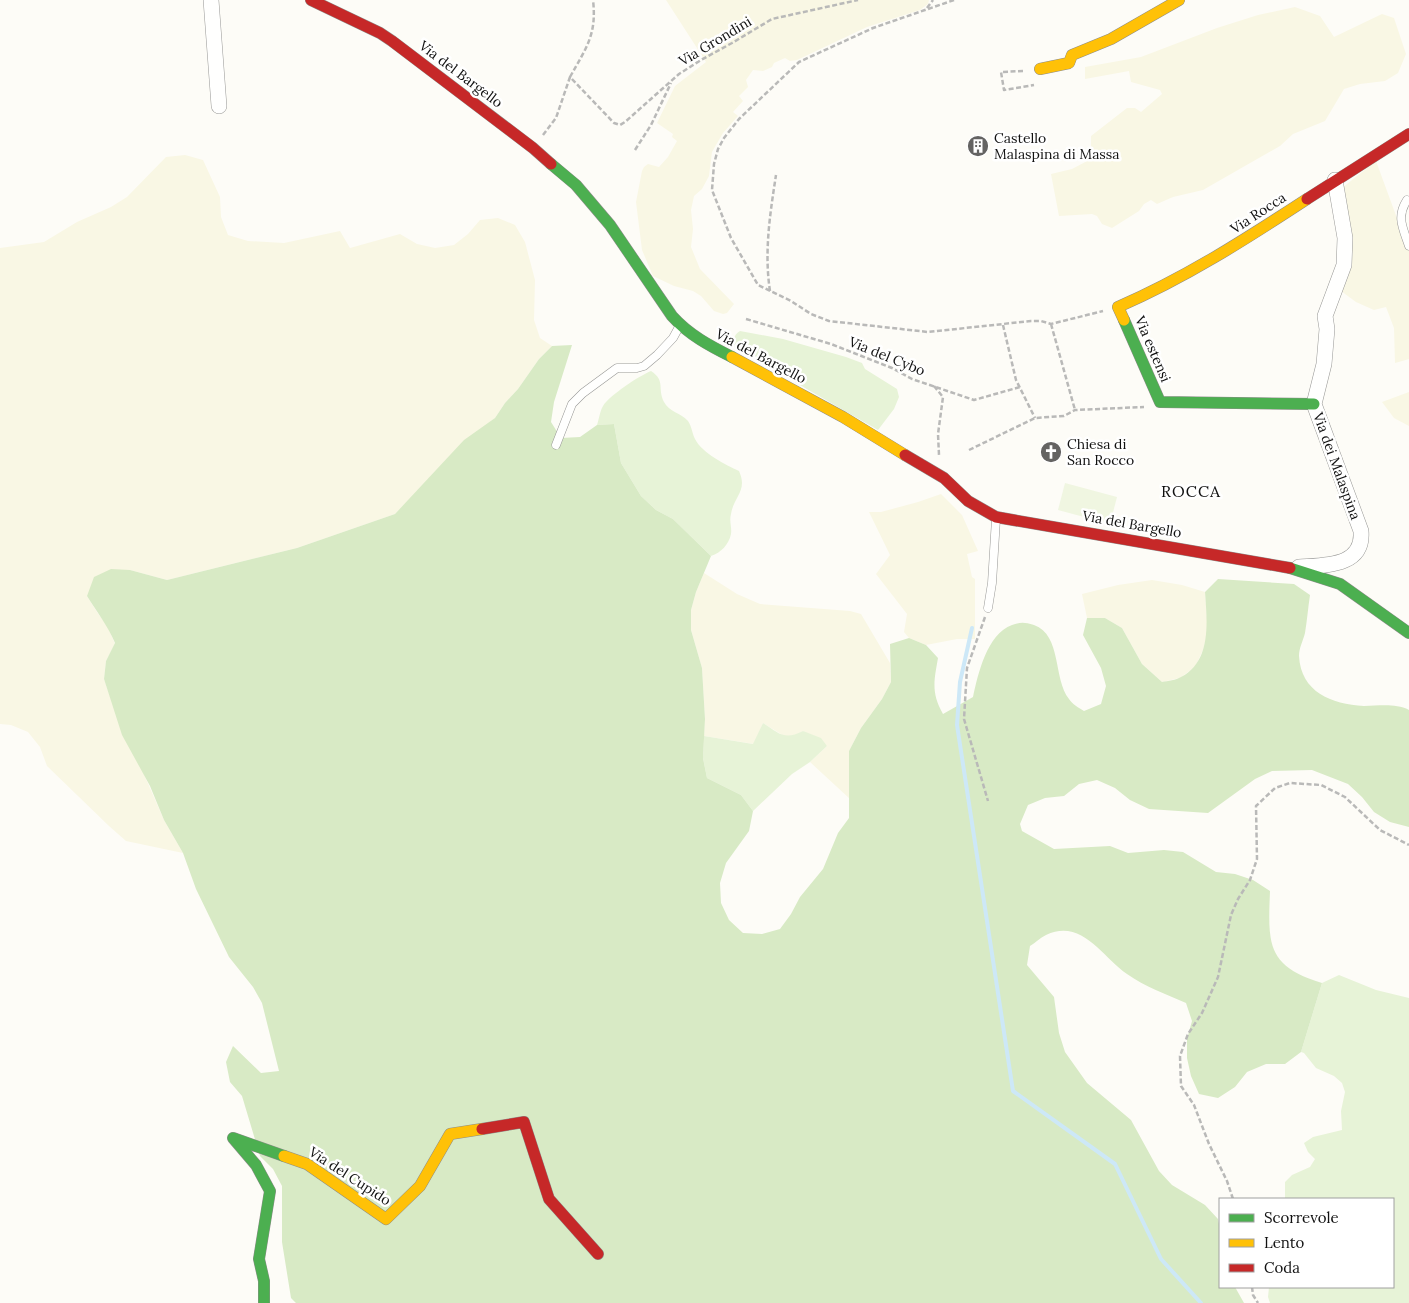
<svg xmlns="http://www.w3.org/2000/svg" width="1409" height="1303" font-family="Lora,serif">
<rect width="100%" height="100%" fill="#fdfcf7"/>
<path fill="#f9f7e4" d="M666 0H929L928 4 920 10 867 27 797 60 790 61 785 58 774 63 772 67 763 71 753 70 746 80 748 87 739 96 743 101 733 112 738 116 723 133 712 152 709 176 702 189 694 196 691 210 693 229 691 247 700 269 734 304 727 313 723 314 714 311 701 296 693 291 674 286 653 276 642 250 636 202 642 171 644 167 648 164 659 167 668 157 677 141 672 137 673 134 657 123 675 86 706 62Z
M1295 7 1320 16 1334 37 1382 14 1394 18 1406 54 1398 73 1385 81 1360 84 1344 89 1325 121 1293 134 1280 146 1203 190 1173 197 1157 204 1151 200 1144 204 1139 211 1112 228 1102 224 1097 216 1092 214 1059 216 1051 174 1072 169 1091 159V136L1127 108H1135L1141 112 1162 94 1160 90 1131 82 1129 71 1085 79V67L1141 57 1217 28 1258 15Z
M185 155 203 160 220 197 221 217 228 235 248 241 284 243 340 231 350 248 400 234 417 244 435 248 454 245 468 234 480 220 498 218 515 225 525 242 535 280 534 320 540 338 552 346 539 359 518 389 505 403 495 418 480 430 395 514 297 548 167 580 130 570 87 596 97 612 108 627 115 644 106 661 104 679 111 699 164 820 183 853 126 841 109 826 47 766 40 747 28 732 11 725 0 724V248L44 242 77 222 111 207 127 197 166 157Z
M1376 161 1409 251V359L1395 363 1394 328 1386 307 1374 310 1356 302 1341 291 1348 277 1353 254 1342 188Z
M1409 392V426L1394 418 1382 402Z
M941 494 962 515 978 551 967 554 972 577 975 579V639H957L926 645 909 638 904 632 907 614 876 574 890 555 869 512H881L918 502Z
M704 573 737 594 760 604 850 611 861 614 890 663 891 682 882 699 861 728 849 751 850 799 810 762 827 746 803 731 794 736H784L763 723 754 744 704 736 705 719 702 668 691 630V610L696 592Z
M1152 580 1182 585 1205 592 1208 631 1203 650 1195 667 1180 678 1162 682 1142 664 1122 628 1105 618H1087L1082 594 1118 585Z"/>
<path fill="#e7f3d7" d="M740 331 783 339 846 357 862 363 865 369 897 389 899 397 894 409 878 430 734 347C734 340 733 335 740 331Z
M651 371C666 381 657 388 664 402 669 412 681 413 688 421 692 427 692 433 695 439 702 453 726 465 739 471 748 491 734 496 731 514 729 521 732 527 731 534 729 544 721 553 711 556L673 519 656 510 641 496 621 463 614 424 597 425C599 419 600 411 603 406 610 395 639 376 651 371Z
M763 723C779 733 784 741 803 731L821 738 827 746 810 762 792 774 753 811 741 795 707 778 703 758 704 736 753 744Z
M1339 975 1376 990 1409 998V1303H1270L1268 1297 1269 1287H1393V1199H1285V1182L1292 1175 1310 1167 1315 1159 1308 1152 1304 1143 1313 1137 1342 1130 1341 1111 1345 1092 1342 1083 1334 1076 1316 1068 1304 1053 1301 1052 1322 983Z"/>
<path fill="#d8eac5" d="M572 345 554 402 551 422 561 438 580 437 597 425 614 424 621 463 641 496 656 510 673 519 711 556 696 592 691 610V630L702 668 705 719 703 758 707 778 741 795 753 811 749 831 726 863 720 883 721 903 729 920 743 933 762 934 780 929 791 914 800 897 823 869 838 833 849 818V751L861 728 882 699 891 682 890 644 909 638 926 645 938 658C934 681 931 693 943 714L973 697C978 674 987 634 1012 625 1021 622 1024 622 1034 625 1062 635 1053 679 1069 699 1072 704 1079 708 1084 711L1101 704 1106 686 1101 668 1083 635 1087 618H1105L1122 628 1142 664 1162 682C1168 681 1176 680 1181 677 1212 661 1207 621 1205 592L1218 579 1294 584 1310 595C1308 608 1307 621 1305 633 1303 641 1299 648 1299 656 1301 692 1331 704 1364 706 1379 706 1395 703 1409 710V827L1390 822 1374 812 1362 797 1348 784 1312 770 1272 771 1255 779 1208 813 1149 809 1130 800 1115 788 1097 780 1079 784 1064 796 1045 798 1028 805 1020 824 1022 831 1054 849 1110 846 1128 853 1164 850 1183 852 1216 872 1235 874 1253 880 1270 891C1268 943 1266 966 1322 983L1301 1052 1285 1064H1266L1247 1072 1235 1087 1218 1098 1199 1094 1191 1076 1187 1058V1039L1192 1021 1186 1003C1166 994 1145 987 1127 974 1102 957 1082 918 1046 935 1040 938 1035 943 1030 946L1027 965 1054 997 1059 1033 1065 1052 1087 1083 1131 1120 1159 1171 1172 1185 1205 1205 1218 1219 1220 1229V1287H1235L1244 1303H296L291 1298 282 1242V1186L273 1169 260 1156 242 1096 230 1082 226 1062 233 1046 261 1073 279 1071 262 1003 253 987 229 957 196 889 183 853 164 820 150 786 122 735 104 679 106 661 115 643C108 626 97 612 87 596L94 577 111 569 130 570 167 580 297 548 395 514 464 440 495 418 505 403 518 389 539 359 552 346Z"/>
<path fill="#f0f6e1" d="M1065 483 1117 497 1110 524 1058 510Z"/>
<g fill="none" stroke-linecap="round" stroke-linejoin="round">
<path stroke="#cde8f7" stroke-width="4" d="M972 628 960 682 957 725 1013 1091 1115 1164 1161 1259 1201 1303"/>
<g stroke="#979795" stroke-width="9">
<path id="lane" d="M1407 200C1396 217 1403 228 1409 246
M556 445 572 404 583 393 617 368H637L644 366 657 355 673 338 679 327
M988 608 992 583 996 519"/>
</g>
<g stroke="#979795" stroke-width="16">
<path id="street" d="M211 0 219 106
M1299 567C1325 565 1364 567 1361 531L1314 404 1324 364 1327 329 1325 316 1344 265 1345 238 1335 180"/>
</g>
<g stroke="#8e8d8b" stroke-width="12">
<path id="fast" d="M551 164 576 185 610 225 672 316C689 335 710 346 732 357
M1124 320 1160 402 1314 404
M1290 568 1340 584 1409 633
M264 1303V1281L259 1259 270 1191 256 1165 233 1138 284 1156"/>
</g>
<g stroke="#8e8d8b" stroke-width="12">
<path id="slow" d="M1040 69 1069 63 1072 55 1111 39 1179 0
M1124 320 1118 307C1185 278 1246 239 1307 199
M732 357 843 417 905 455
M284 1156 307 1164 386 1219 420 1186 450 1134 482 1129"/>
</g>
<g stroke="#8e8d8b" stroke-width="12">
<path id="jam" d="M311 0 380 33 392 41 533 148 551 164
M1307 199 1409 134
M905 455 944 478 968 501 996 517 1290 568
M482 1129 524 1122 549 1199 598 1254"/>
</g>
<path stroke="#b9b9b8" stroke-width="2.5" stroke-dasharray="5 2.5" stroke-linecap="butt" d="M954 0 873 28 799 62 739 119 724 138 718 149 714 164 712 190 731 238 758 285 791 301 811 314 829 321 928 332 1031 321H1041L1051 324 1103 311
M927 8 933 0
M1023 71 1001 72 1004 90 1034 85
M570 77C586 48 597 35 593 0
M543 135 556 118 570 77 614 123 620 125 625 122 679 74 701 60 732 43 772 19 858 0
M635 150 651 125 671 83
M770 291C764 252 770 214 776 175
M746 319 831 344 892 368 912 379 974 400 1020 387
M1051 324 1075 410
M1003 325 1016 380 1035 418
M934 386 943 397 938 434 939 455
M969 450 1035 418 1064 416 1075 410 1144 407
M985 617 967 668 964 719 988 801
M1233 1199 1227 1181 1209 1144 1194 1105 1181 1086 1180 1056 1188 1034 1202 1013 1218 977 1231 915 1238 899 1250 880 1257 859 1256 806 1275 788 1290 783 1321 785 1345 797 1380 830 1409 845
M1252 1287 1253 1295 1258 1303"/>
<use href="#lane" stroke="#fffffe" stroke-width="8"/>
<use href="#street" stroke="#fffffe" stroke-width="15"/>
<use href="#fast" stroke="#4caf50" stroke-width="11"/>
<use href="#slow" stroke="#ffc107" stroke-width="11"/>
<use href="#jam" stroke="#c62828" stroke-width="11"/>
</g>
<defs>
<g id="building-disc" transform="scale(1.125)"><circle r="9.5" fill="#646362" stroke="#fff"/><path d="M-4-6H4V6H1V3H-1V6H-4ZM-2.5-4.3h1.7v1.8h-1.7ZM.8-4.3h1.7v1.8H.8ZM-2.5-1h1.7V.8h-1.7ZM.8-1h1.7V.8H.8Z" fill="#fff"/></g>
<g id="church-disc" transform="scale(1.125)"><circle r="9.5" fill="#646362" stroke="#fff"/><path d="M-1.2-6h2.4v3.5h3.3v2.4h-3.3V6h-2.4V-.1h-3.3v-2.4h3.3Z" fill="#fff"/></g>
</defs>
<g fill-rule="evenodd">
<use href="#building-disc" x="978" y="146"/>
<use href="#church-disc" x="1051" y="452"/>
</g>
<g text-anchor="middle" stroke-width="5" stroke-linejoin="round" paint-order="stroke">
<g font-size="14" fill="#111" stroke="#fff">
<text transform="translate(715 41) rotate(-31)" y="5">Via Grondini</text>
<text transform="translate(461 74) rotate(37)" y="5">Via del Bargello</text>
<text transform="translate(1258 213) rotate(-33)" y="5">Via Rocca</text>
<text transform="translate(1153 349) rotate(67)" y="5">Via estensi</text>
<text transform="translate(761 356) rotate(28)" y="5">Via del Bargello</text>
<text transform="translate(887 356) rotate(22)" y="5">Via del Cybo</text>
<text transform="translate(1337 466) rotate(70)" y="5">Via dei Malaspina</text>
<text transform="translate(1132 524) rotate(10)" y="5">Via del Bargello</text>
<text transform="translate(350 1176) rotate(33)" y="5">Via del Cupido</text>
</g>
<g font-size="14" fill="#111" stroke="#fff" text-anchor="start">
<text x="994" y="143">Castello<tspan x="994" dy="16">Malaspina di Massa</tspan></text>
<text x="1067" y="449">Chiesa di<tspan x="1067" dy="16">San Rocco</tspan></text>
</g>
<g font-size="16" letter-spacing="1" fill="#111" stroke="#fff">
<text x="1191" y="497">ROCCA</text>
</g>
</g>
<rect x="1219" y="1198" width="175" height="90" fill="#ffffff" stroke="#a0a0a0"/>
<rect x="1229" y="1214" width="25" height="8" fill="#4caf50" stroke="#a0a0a0"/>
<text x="1264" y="1223" font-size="15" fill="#111111">Scorrevole</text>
<rect x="1229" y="1239" width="25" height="8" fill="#ffc107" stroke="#a0a0a0"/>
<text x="1264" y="1248" font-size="15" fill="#111111">Lento</text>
<rect x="1229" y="1264" width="25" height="8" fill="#c62828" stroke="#a0a0a0"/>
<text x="1264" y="1273" font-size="15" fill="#111111">Coda</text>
</svg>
